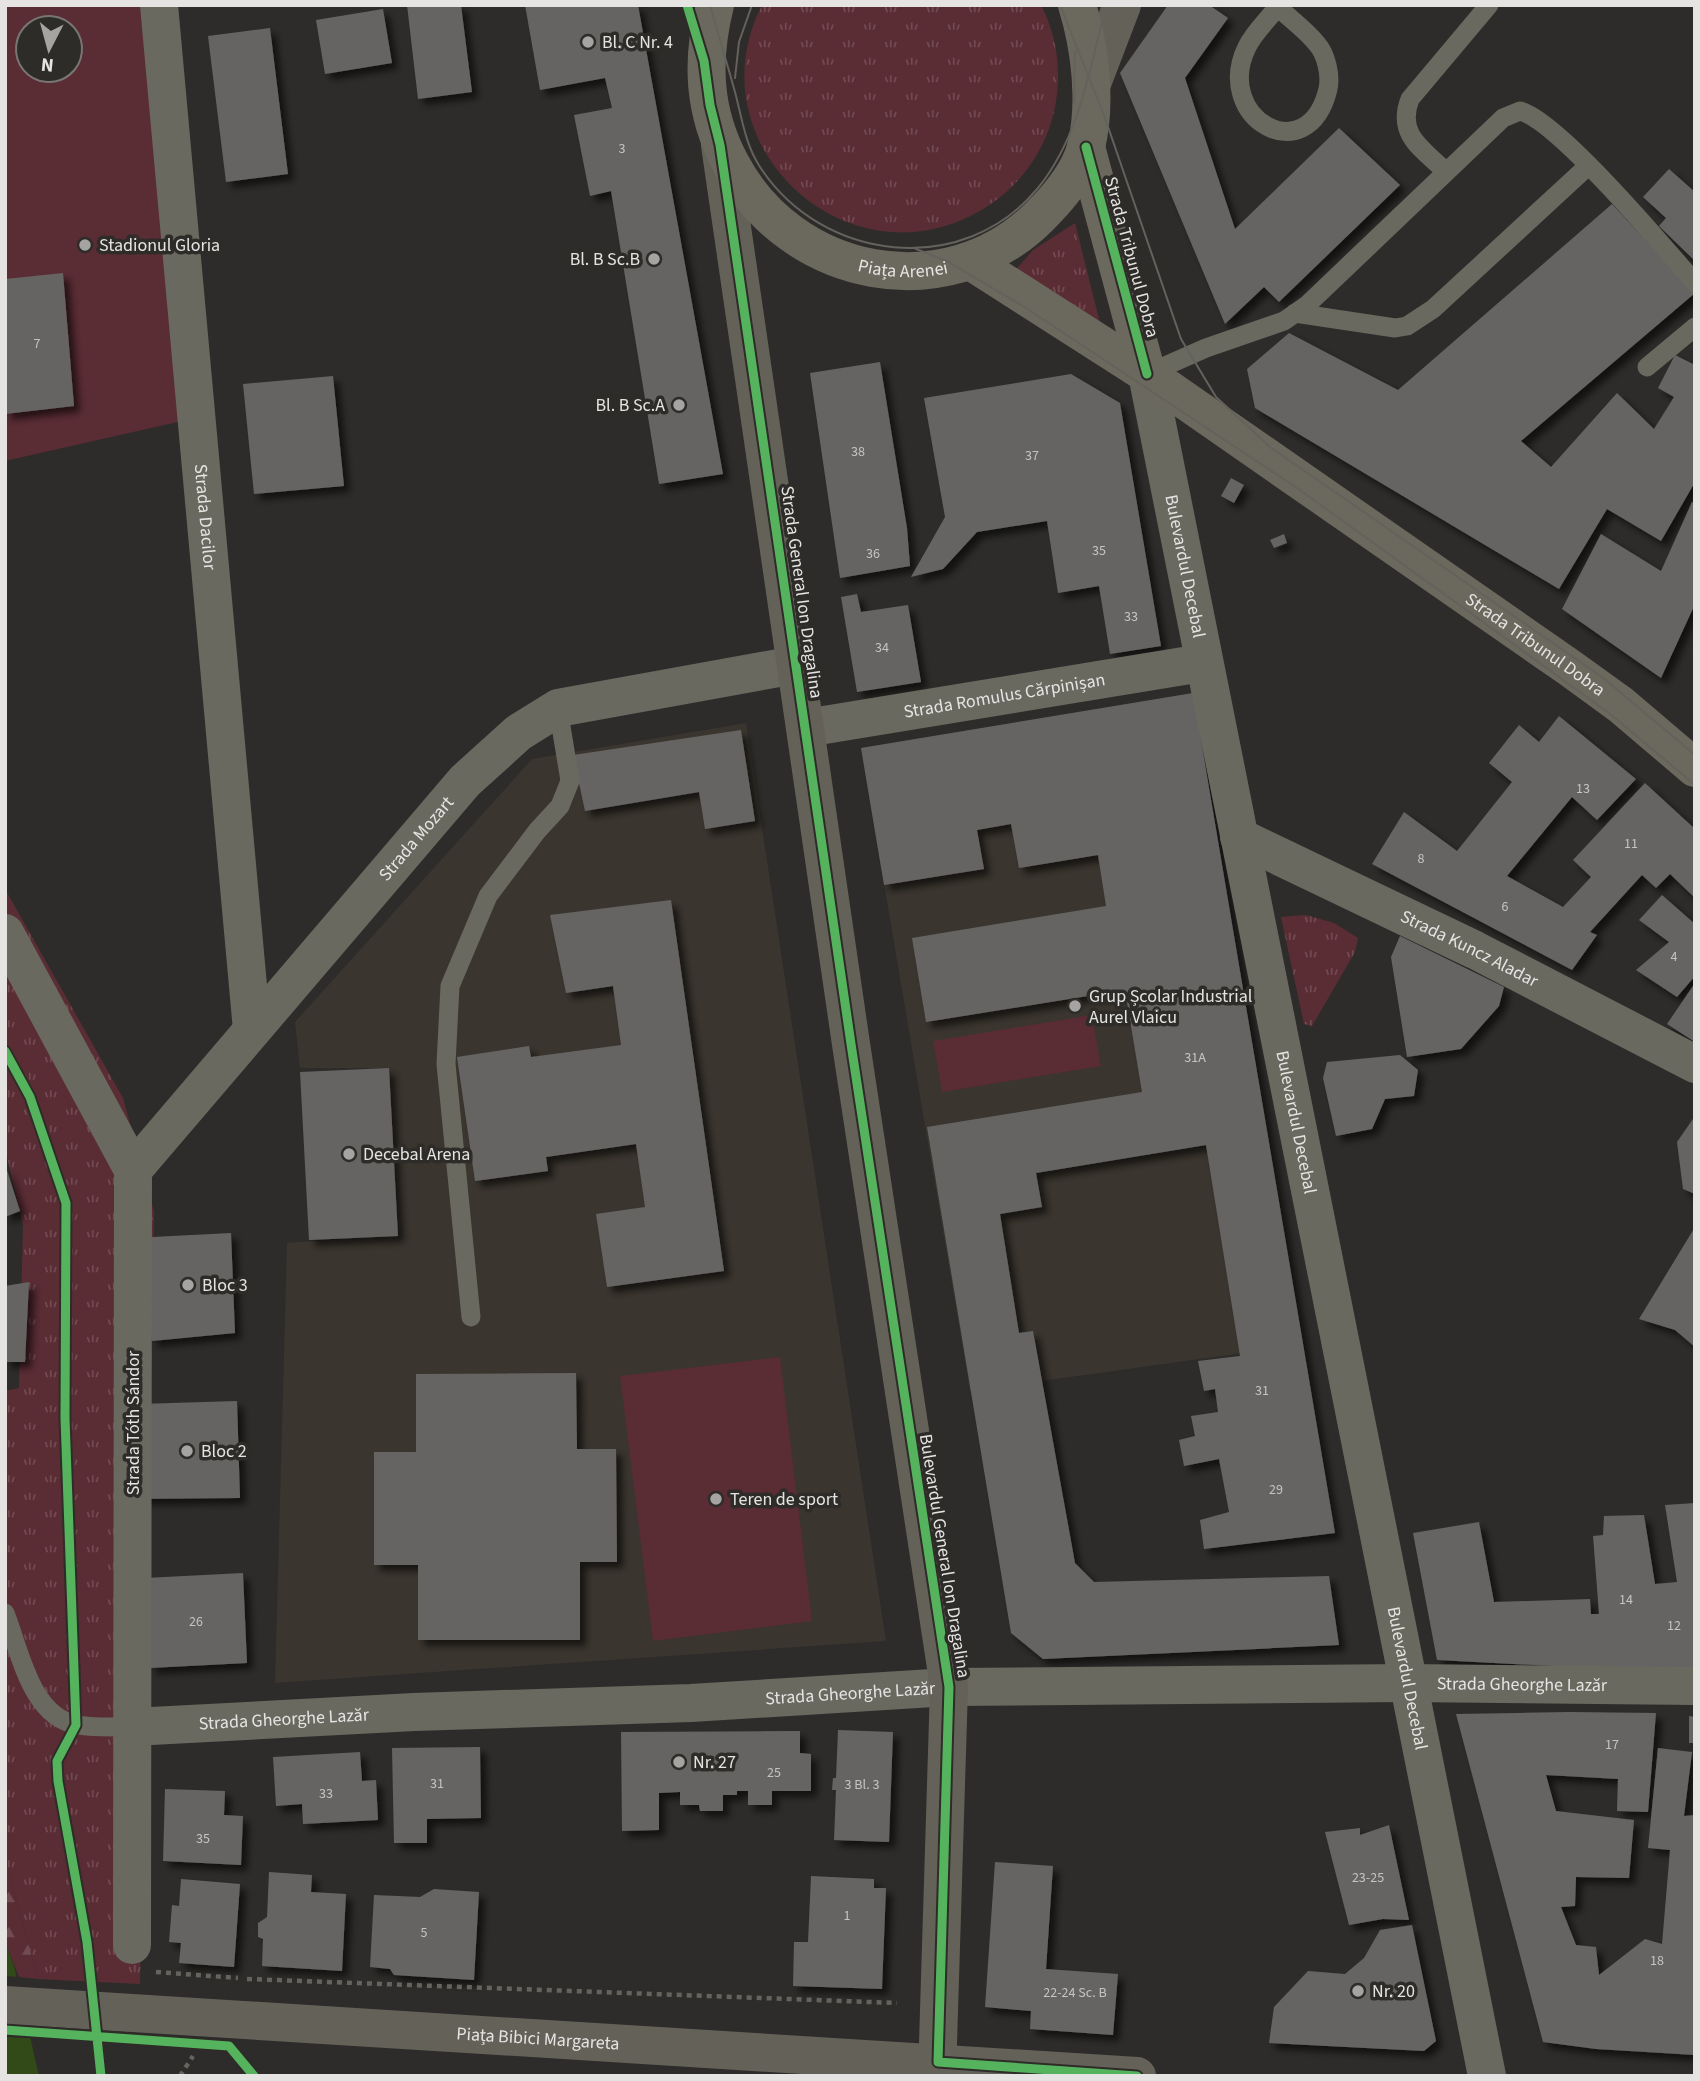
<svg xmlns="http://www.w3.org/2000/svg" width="1700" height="2081" font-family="'Source Sans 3',sans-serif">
<defs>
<pattern id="grass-tufts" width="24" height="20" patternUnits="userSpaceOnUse" patternTransform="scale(1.75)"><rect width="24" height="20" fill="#5a2c34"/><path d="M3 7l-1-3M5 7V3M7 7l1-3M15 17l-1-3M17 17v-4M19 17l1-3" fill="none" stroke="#724a51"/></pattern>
<pattern id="forest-firs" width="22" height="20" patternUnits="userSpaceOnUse" patternTransform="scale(1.75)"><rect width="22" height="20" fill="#5a2c34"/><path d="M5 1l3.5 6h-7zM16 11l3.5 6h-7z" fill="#724a51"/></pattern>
<filter id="shadow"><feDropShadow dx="6" dy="6" stdDeviation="3.5" flood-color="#0009"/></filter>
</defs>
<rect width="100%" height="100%" fill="#2d2c2a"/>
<path fill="#3a352e" d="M1193 693 1301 1345 970 1391 861 748Z
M746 723 886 1641 275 1683 287 1243 398 1235 389 1068H300L295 1022 532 759Z"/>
<path fill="url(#grass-tufts)" d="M762 5H1041C1061 43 1063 89 1049 129 1036 164 1011 194 978 212 844 287 692 142 762 5Z
M1075 223 1103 335 1012 274 1033 250Z
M5 889 123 1098 154 1212 140 1984 38 1979 5 1859V1391L19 1388 23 1225 5 1148Z
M1306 915 1334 923 1358 938 1355 952 1312 1026 1304 1024 1281 917Z"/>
<path fill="url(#forest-firs)" d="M5 1859 38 1979 19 1977 5 1942Z"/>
<path fill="#5a2c34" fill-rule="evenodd" d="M5 5H140L182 421 5 461ZM28 28H70V70H28Z
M1092 1015 1101 1066 942 1092 933 1041Z
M780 1357 812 1621 653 1641 620 1376Z"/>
<path fill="#324a17" d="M5 1942 14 1966 39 2076H5Z"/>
<path fill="#2d2c2a" d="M5 1976 20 1977 34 2038 5 2037Z"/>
<path fill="#666463" filter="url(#shadow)" d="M407 5H461L472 92 418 99Z
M525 5H638L723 474 659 484 611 191 590 196 574 115 612 108 605 78 540 90Z
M1168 5H1209L1228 18 1185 78 1235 229 1339 128 1400 185 1279 302 1264 287 1225 324 1120 73Z
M383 9 392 63 325 74 316 20Z
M270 28 288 174 226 182 208 36Z
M1669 169 1695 192V261L1659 226 1666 218 1643 197Z
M1612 204 1695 293 1521 441 1551 467 1617 393 1654 429 1674 397 1658 388 1675 355 1695 365V482L1661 541 1607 509 1559 589 1255 408 1247 369 1289 333 1398 390Z
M63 273 74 406 5 414V279Z
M880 362 907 528 910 566 840 578 810 373Z
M1071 374 1120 403 1161 646 1110 654 1099 586 1058 593 1047 521 977 532 943 569 911 577 945 517 924 398Z
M333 376 344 486 254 494 243 384Z
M1231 478 1244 485 1234 503 1221 496Z
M1692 502 1695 504V604L1661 678 1562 609 1601 534 1661 571Z
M1284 534 1287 543 1274 548 1270 540Z
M857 594 861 612 908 605 921 682 857 692 841 597Z
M1193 693 1335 1533 1204 1549 1200 1520 1229 1512 1219 1459 1184 1466 1179 1440 1195 1436 1191 1416 1218 1412 1215 1389 1204 1391 1198 1361 1240 1356 1206 1145 1036 1173 1042 1207 1000 1214 1019 1333 1033 1331 1075 1563 1094 1582 1329 1576 1339 1645 1043 1659 1011 1633 927 1127 1142 1092 1125 990 926 1022 912 938 1106 906 1098 855 1019 868 1011 824 977 830 984 869 884 885 861 748Z
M1559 716 1636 779 1597 820 1572 797 1507 876 1563 907 1591 877 1573 860 1645 783 1695 829V898L1670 874 1656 888 1642 875 1590 932 1597 935 1572 970 1372 864 1404 812 1457 851 1512 782 1489 763 1519 725 1539 742Z
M741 730 755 821 705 829 699 792 585 811 573 755Z
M1662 895 1695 924V976L1677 997 1636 970 1669 942 1639 920Z
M671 900 724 1271 607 1287 596 1214 645 1207 636 1144 546 1157 548 1171 475 1181 457 1057 529 1046 531 1057 621 1045 613 986 566 993 550 915Z
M1400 936 1504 987 1499 1006 1461 1049 1407 1057 1391 957Z
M1695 983V1042L1667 1024Z
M1400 1055 1418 1070 1414 1096 1385 1099 1372 1129 1336 1136 1323 1078 1327 1062Z
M389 1068 398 1236 309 1240 300 1072Z
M1695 1116V1194L1683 1189 1677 1142Z
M6 1167 20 1211 5 1217V1168Z
M1695 1227V1347L1675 1330 1639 1319Z
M231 1233 235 1333 152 1341 133 1238Z
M29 1282 25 1362H5V1286Z
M576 1373 577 1449H616L617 1562H580V1640H418V1565H374V1452H416V1374Z
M237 1401 240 1498 133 1499 139 1404Z
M1695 1503V1667L1592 1668 1437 1660 1413 1533 1479 1522 1494 1602 1590 1599 1591 1614H1599L1593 1536 1603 1535 1604 1516 1644 1515 1655 1584 1677 1582 1665 1505Z
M243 1573 247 1663 150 1668 145 1578Z
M1570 1712 1656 1713 1648 1812 1617 1811 1618 1779 1546 1775 1556 1811 1634 1820 1629 1878 1576 1877 1575 1906 1561 1907 1576 1945 1596 1947 1599 1975 1645 1939 1662 1944 1670 1850 1648 1848 1658 1748 1692 1752 1684 1816 1695 1815V2055L1596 2049 1543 2042 1456 1714Z
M1689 1716 1695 1717V1743H1689Z
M838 1730 893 1732 889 1842 834 1840 836 1790H832L833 1778H836Z
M800 1731V1753L811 1754V1791H772V1805H748V1791H737V1795H723V1811H700L699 1805H680V1792L659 1793V1830L622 1831 621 1732Z
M480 1747 481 1818 427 1819V1843H394L392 1748Z
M360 1752 362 1781 376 1780 378 1820 303 1824 302 1804 276 1806 273 1757Z
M165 1789 225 1791 224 1815 243 1816 241 1865 163 1861Z
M1389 1825 1409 1920 1383 1919 1349 1925 1325 1832 1360 1828V1835Z
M995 1862 1053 1866 1046 1969 1118 1974 1113 2035 1030 2029 1031 2011 985 2007Z
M269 1872 312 1875 311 1892 346 1894 342 1971 262 1966 263 1939 258 1937V1923L267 1917Z
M811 1876 874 1879V1888H886L882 1989 793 1986 794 1942H808Z
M181 1879 240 1884 234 1967 179 1963 181 1943 169 1942 172 1905 179 1906Z
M434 1889 479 1892 474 1980 394 1975 390 1969 370 1967 374 1895 420 1897Z
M1412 1925 1436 2041 1424 2051 1269 2043 1274 2007 1308 1971 1345 1974 1364 1958 1380 1930Z"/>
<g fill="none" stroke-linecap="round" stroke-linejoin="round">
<path stroke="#65635e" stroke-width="4.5" stroke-dasharray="5 5" stroke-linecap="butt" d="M156 1972 238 1978
M247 1979 897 2003
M240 2057 254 2076
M180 2076 193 2056"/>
<path stroke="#6a695f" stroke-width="19" d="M1278 7C1290 19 1306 30 1317 44 1326 54 1331 75 1328 89 1308 173 1212 118 1247 47 1254 32 1269 19 1279 5
M1446 172C1423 149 1396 135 1410 99L1489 5
M1295 313 1395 328 1407 326 1433 309 1588 166
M1647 367 1695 327
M1147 374 1206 348 1284 321 1307 305 1503 118 1520 111C1557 120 1665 248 1695 283
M471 1317 446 1064 450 986 488 896 537 831 560 806 570 781 558 708
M5 1613C20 1651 31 1718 78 1725 95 1728 114 1727 132 1727"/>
<g stroke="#6a695f" stroke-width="38">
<path id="s1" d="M159 5 252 1030"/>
<path id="s2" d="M806 728 1202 663"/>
<path id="s3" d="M1239 837 1475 950 1695 1064"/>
<path d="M5 933 133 1170 132 1945"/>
<path id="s4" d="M133 1170 465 781 518 733 558 708 795 665"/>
<path id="s5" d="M132 1727 414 1712 691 1703 949 1687 1406 1683 1695 1686"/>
</g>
<path stroke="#6a695f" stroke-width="38" id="s6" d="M1147 374 1487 2076"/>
<g stroke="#646258" stroke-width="38">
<path d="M1091 86 1122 5"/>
<path d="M720 145 851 1044 949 1687 937 2076"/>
<path id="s7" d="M5 2005 1137 2076"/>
</g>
<g stroke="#6b695e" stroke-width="38">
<path id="s8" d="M715 5C701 61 703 112 731 164 791 278 946 310 1040 216 1059 197 1079 174 1086 147 1097 103 1090 47 1077 5"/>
<path d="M1086 147 1147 374"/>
<path id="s9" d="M972 262 1147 374 1570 668 1621 705 1695 768"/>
</g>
<path stroke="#63625c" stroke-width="2" d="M710 5C718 34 727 63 735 92 742 118 745 144 760 167 822 262 963 279 1038 188 1080 136 1090 68 1106 5
M1060 5 1105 118 1181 339 1216 397 1270 447 1602 677 1695 755
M735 78 739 42 752 5
M1074 103 1075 51
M916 249 947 261 1026 308 1300 490 1609 713 1695 785"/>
<g stroke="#2e2c29" stroke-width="13">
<path id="cycleway" d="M687 5 704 61 710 105 720 145 851 1044 949 1687 938 2062 1137 2076
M1086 147 1147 374
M5 1051 30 1097 66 1203 65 1418 76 1725 57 1761 58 1781 87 1942 101 2076
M5 2030 229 2046 254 2076"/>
</g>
<use href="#cycleway" stroke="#56b35d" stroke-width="9"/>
</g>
<g fill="#a5a4a2" stroke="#2e2c29" stroke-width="2.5">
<circle cx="588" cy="42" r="7"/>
<circle cx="85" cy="245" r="7"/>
<circle cx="654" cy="259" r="7"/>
<circle cx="679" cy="405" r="7"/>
<circle cx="1075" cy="1006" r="7"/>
<circle cx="349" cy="1154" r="7"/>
<circle cx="188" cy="1285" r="7"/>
<circle cx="187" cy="1451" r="7"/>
<circle cx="716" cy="1499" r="7"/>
<circle cx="679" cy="1762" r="7"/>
<circle cx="1358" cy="1991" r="7"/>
</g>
<g text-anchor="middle" stroke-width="7" stroke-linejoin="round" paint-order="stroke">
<g font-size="14" fill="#c6c4c2">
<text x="622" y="153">3</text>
<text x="37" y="348">7</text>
<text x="858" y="456">38</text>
<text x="1032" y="460">37</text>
<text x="1099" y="555">35</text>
<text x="873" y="558">36</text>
<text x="1131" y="621">33</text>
<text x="882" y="652">34</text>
<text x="1583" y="793">13</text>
<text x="1631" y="848">11</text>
<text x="1421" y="863">8</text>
<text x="1505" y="911">6</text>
<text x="1674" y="961">4</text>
<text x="1195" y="1062">31A</text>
<text x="1262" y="1395">31</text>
<text x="1276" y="1494">29</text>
<text x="1626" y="1604">14</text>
<text x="196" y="1626">26</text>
<text x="1674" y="1630">12</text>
<text x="1612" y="1749">17</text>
<text x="774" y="1777">25</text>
<text x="437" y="1788">31</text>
<text x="862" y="1789">3 Bl. 3</text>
<text x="326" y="1798">33</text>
<text x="203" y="1843">35</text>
<text x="1368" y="1882">23-25</text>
<text x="847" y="1920">1</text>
<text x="424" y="1937">5</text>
<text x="1657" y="1965">18</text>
<text x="1075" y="1997">22-24 Sc. B</text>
</g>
<g font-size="18" fill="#e6e4e2" stroke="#2e2c29" text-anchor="start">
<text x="602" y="48">Bl. C Nr. 4</text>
<text x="99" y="251">Stadionul Gloria</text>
<text x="640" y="265" text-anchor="end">Bl. B Sc.B</text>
<text x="665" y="411" text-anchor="end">Bl. B Sc.A</text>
<text x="1089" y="1002">Grup Școlar Industrial<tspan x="1089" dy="21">Aurel Vlaicu</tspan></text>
<text x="363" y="1160">Decebal Arena</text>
<text x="202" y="1291">Bloc 3</text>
<text x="201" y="1457">Bloc 2</text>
<text x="730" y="1505">Teren de sport</text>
<text x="693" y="1768">Nr. 27</text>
<text x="1372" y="1997">Nr. 20</text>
</g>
<g font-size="18" fill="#e6e4e2" stroke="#2e2c29">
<text transform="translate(1132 257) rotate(75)" y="6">Strada Tribunul Dobra</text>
<text dy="6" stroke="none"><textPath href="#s8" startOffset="376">Piața Arenei</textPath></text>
<text dy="6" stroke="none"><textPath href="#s1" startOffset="514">Strada Dacilor</textPath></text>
<text dy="6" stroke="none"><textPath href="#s6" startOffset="196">Bulevardul Decebal</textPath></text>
<text transform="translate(802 592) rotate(82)" y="6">Strada General Ion Dragalina</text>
<text dy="6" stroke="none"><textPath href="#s9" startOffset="681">Strada Tribunul Dobra</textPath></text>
<text dy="6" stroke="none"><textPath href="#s2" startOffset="201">Strada Romulus Cărpinișan</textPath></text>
<text dy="6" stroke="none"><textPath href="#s4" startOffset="436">Strada Mozart</textPath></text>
<text dy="6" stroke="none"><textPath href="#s3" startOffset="256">Strada Kuncz Aladar</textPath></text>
<text dy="6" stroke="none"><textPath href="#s6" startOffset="763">Bulevardul Decebal</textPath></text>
<text transform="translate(133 1423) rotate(-90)" y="6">Strada Tóth Sándor</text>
<text transform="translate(945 1556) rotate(81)" y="6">Bulevardul General Ion Dragalina</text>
<text dy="6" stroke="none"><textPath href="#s6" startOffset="1330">Bulevardul Decebal</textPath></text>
<text dy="6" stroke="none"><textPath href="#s5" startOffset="1391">Strada Gheorghe Lazăr</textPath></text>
<text dy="6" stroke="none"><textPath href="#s5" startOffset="719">Strada Gheorghe Lazăr</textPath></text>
<text dy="6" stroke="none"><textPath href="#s5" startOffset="152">Strada Gheorghe Lazăr</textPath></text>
<text dy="6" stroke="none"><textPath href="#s7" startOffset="534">Piața Bibici Margareta</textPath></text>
</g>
</g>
<rect width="1700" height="2081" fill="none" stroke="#e6e4e2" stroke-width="14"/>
<g transform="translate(49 49) rotate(186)"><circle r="33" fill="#2e2c29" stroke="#787673" stroke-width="2"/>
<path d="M0-5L12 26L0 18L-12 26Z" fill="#a5a4a2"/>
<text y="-10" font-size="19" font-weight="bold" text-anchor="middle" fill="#e6e4e2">N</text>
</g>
</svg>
